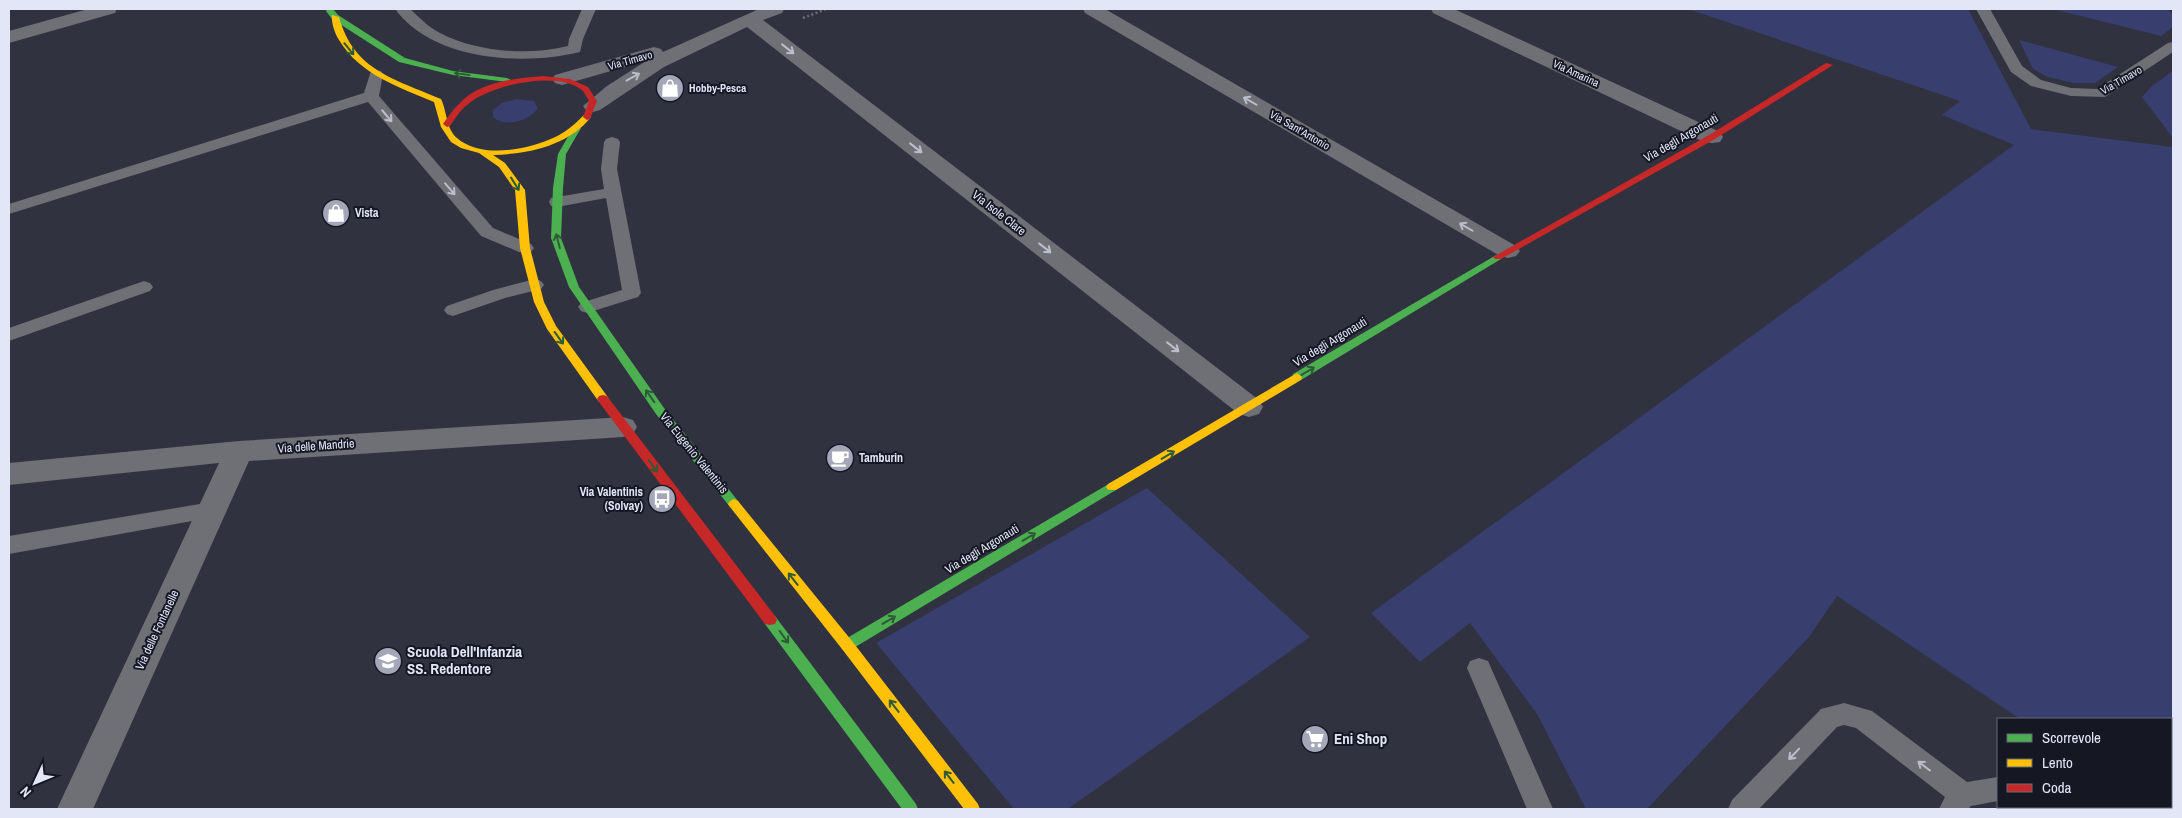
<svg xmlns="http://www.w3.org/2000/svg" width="2182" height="818" font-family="'Archivo Narrow',sans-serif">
<rect width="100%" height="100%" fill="#303240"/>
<path fill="#383e6d" d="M1688 9H1968L2031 129 2173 147V809H2154L2150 807H2171V719H2020L1837 596 1809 637 1647 809H1586L1537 714 1470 623 1420 662 1371 613 2014 145 1942 115 1960 101Z
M2052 9H2167L2173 14V27L2161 36Z
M2019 40 2118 67 2095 83H2074L2048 77 2033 69Z
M2173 71V138L2142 97 2152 86Z
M516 99 534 101 538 108C530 121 505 128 493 117V110L502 103Z
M1147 488 1310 637 1068 809H1014L876 643Z"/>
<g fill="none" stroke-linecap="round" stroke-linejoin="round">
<path stroke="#6c6e76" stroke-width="2.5" stroke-dasharray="2 2.5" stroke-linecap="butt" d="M803 18 826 9"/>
<path fill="#6f7076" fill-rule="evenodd" d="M395 9H410C419 17 428 27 440 33 476 52 529 56 568 46L569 39 582 9H596L583 39 580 52C523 66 433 61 395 9Z
M1976 9H1990L2022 66 2041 80 2071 88 2097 89 2168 43 2173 42V52L2105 97 2071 96 2031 86 2011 72Z
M376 70 381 71 383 74 379 96 493 228 531 244 534 248 531 252 525 253 519 252 481 236 368 102 9 214V204L364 93 371 71Z
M612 137 618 139 620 142 617 169 641 293 638 297 587 313 581 311 578 307 581 303 622 290 606 198 557 207 551 206 549 202 551 198 557 197 604 189 601 169 604 142 606 139Z
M535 279 541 281 544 285 541 289 505 298 453 316 447 314 444 310 447 306 493 290Z
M144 281 150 283 153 287 150 291 9 341V328Z
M212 502 220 504 223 510 220 516 9 554V536Z
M1479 658 1488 661 1553 809H1527L1467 668 1470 661Z
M1844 703 1872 711 1967 782 1998 777V801L1971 806 1968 809H1939L1945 797 1856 728 1844 725 1837 727 1759 809H1728L1732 800 1821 709Z
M2074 807H2102L2103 809H2075Z"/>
<path fill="#6f7076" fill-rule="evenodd" d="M88 9H117L115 13 9 43V31Z
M759 9H784L782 13 763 20 1259 400 1263 407 1259 414 1249 417 1239 414 747 27 664 67 600 110 593 112 586 110 583 106 607 86 646 61 562 85 555 83 552 79 555 75 654 47 661 49 663 52Z
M1083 9H1105L1516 246 1520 251 1516 256 1508 258 1500 256 1085 13Z
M1431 9H1454L1720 132 1723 137 1720 142 1712 143 1704 142 1433 13Z
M623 417 633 420 637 427 633 434 623 437 249 461 93 809H57L219 463 9 485V463L239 441Z"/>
<path fill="#4caf50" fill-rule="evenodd" d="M327 9H333L338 15 405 58 453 71 507 78 511 80 507 82 453 75 399 62 332 19 326 11Z
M577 125 581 128 566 154 563 188 561 238 579 287 664 408 738 501 740 504 738 507H730L656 414 569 287 551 238 553 188 558 154 573 128Z
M1498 254 1503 257 1501 259 1301 380H1293L1292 377 1293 374Z
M1112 482 1116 484 1118 487 1116 490 852 649 847 651 842 649 840 645 842 641Z
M770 615 775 616 916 804 918 809H902L765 624 763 620 765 616Z"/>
<path fill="#ffc107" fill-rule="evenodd" d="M332 15 339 17C354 71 395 79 441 99 447 111 446 129 457 138 481 159 527 150 553 138 565 133 575 124 584 115H590L591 117C568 146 528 154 493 155L505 163 525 190 530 248 544 302 556 326 607 396 609 399 607 402H599L547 329 534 302 520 248 515 190 499 167 479 153 461 148 451 142 441 127 434 102C399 87 360 75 339 40 335 34 331 23 332 15Z
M1297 373 1302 377 1301 380 1116 490H1108L1106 487 1108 484Z
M734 499 738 501 852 641 978 804 980 809H964L842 649 730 507 728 504 730 501Z"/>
<path fill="#c62828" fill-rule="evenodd" d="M1826 63 1833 65 1715 139 1501 259H1495L1493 257 1709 135Z
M543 76 570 79 588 87 597 101 590 119 587 120 583 117 589 101C587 98 585 94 583 91 560 69 488 85 467 105 460 110 455 119 450 126L447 127 443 124C448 117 453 109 460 103 479 82 516 78 543 76Z
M603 395 607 396 775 616 777 620 775 624 770 625 765 624 599 402 597 399 599 396Z"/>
</g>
<defs><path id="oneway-shaft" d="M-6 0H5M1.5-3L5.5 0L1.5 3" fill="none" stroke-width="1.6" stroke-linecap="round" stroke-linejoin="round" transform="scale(1.25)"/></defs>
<g stroke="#2e5b37">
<use href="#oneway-shaft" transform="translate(349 49) rotate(51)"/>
<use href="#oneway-shaft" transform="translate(462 74) rotate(-172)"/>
<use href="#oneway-shaft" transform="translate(515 184) rotate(58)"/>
<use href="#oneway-shaft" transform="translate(558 241) rotate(-104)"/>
<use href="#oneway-shaft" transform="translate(559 338) rotate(54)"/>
<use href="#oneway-shaft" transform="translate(1308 371) rotate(-31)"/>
<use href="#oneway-shaft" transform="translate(650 396) rotate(-125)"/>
<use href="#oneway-shaft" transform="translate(1168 455) rotate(-31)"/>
<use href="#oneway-shaft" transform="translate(653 466) rotate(53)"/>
<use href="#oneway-shaft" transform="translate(1029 537) rotate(-31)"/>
<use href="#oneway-shaft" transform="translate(793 579) rotate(-128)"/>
<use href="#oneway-shaft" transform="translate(889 620) rotate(-31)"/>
<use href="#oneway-shaft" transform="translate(784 637) rotate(54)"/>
<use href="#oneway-shaft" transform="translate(894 706) rotate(-128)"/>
<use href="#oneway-shaft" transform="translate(949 777) rotate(-128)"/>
</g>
<g stroke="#babdca">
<use href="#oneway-shaft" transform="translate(788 49) rotate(38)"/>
<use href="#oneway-shaft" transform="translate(633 77) rotate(-29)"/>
<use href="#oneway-shaft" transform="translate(1250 101) rotate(-150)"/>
<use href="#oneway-shaft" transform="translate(387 116) rotate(50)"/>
<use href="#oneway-shaft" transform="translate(916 148) rotate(38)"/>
<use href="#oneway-shaft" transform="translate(450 189) rotate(49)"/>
<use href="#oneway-shaft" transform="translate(1466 227) rotate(-150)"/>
<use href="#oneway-shaft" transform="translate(1045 248) rotate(38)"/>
<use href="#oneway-shaft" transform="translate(1173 347) rotate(38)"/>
<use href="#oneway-shaft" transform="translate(1794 754) rotate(134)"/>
<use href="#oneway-shaft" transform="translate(1924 766) rotate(-143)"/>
</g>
<defs>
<g id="shop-disc" transform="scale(1.4375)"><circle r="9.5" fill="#a4a7b7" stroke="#151723"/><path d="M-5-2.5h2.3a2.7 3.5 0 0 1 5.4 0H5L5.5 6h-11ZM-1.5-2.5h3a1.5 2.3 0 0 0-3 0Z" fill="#fff"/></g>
<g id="cafe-disc" transform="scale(1.4375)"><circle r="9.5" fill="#a4a7b7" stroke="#151723"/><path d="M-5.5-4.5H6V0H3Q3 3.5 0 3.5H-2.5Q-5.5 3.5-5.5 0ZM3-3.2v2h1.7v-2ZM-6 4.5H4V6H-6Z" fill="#fff"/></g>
<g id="bus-disc" transform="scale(1.4375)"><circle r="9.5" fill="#a4a7b7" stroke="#151723"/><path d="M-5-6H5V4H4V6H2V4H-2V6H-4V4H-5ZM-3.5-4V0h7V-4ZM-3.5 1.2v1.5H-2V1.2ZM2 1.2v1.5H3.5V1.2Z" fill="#fff"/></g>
<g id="school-disc" transform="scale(1.4375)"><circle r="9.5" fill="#a4a7b7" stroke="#151723"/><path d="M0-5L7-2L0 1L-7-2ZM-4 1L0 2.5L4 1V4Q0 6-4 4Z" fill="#fff"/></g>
<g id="supermarket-disc" transform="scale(1.4375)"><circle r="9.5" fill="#a4a7b7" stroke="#151723"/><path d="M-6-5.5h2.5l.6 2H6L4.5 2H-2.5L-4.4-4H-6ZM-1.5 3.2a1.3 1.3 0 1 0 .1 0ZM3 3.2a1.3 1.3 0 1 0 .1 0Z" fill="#fff"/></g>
</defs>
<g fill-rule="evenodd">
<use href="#shop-disc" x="670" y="88"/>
<use href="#shop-disc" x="336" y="213"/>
<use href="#cafe-disc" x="840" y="458"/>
<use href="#bus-disc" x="662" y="499"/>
<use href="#school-disc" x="388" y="661"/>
<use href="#supermarket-disc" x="1315" y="739"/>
</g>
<g text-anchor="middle" stroke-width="4" stroke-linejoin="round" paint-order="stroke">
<g font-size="11" fill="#e2e6f7" stroke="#151723">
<text transform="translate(630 60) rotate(-16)" y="4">Via Timavo</text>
<text transform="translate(1576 73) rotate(25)" y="4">Via Amarina</text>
<text transform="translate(2121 80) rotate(-30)" y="4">Via Timavo</text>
<text transform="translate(1300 130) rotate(30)" y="4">Via Sant'Antonio</text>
</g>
<g font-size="11" font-weight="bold" fill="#e2e6f7" stroke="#151723" text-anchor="start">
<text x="689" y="92">Hobby-Pesca</text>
</g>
<g font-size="12" fill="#e2e6f7" stroke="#151723">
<text transform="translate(1681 138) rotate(-30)" y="4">Via degli Argonauti</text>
<text transform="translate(999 213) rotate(38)" y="4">Via Isole Clare</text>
<text transform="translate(1330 342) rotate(-31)" y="4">Via degli Argonauti</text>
<text transform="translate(316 446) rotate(-4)" y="4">Via delle Mandrie</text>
<text transform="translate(694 453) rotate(51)" y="4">Via Eugenio Valentinis</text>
<text transform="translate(982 549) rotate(-31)" y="4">Via degli Argonauti</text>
<text transform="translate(157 630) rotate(-65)" y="4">Via delle Fontanelle</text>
</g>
<g font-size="12" font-weight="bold" fill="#e2e6f7" stroke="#151723" text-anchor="start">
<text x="355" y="217">Vista</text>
<text x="859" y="462">Tamburin</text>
<text x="643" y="496" text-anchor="end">Via Valentinis<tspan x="643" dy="14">(Solvay)</tspan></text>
</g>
<g font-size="15" font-weight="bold" fill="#e2e6f7" stroke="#151723" text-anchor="start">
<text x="407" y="657">Scuola Dell'Infanzia<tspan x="407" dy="17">SS. Redentore</tspan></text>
<text x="1334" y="744">Eni Shop</text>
</g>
</g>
<rect width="2182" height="818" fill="none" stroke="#e2e6f7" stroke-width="20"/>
<rect x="1997" y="718" width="175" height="90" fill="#151723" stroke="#676a78"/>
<rect x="2007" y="734" width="25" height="8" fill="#4caf50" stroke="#676a78"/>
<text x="2042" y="743" font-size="15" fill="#e2e6f7">Scorrevole</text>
<rect x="2007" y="759" width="25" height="8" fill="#ffc107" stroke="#676a78"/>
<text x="2042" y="768" font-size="15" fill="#e2e6f7">Lento</text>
<rect x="2007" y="784" width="25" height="8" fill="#c62828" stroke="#676a78"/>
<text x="2042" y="793" font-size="15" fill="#e2e6f7">Coda</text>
<g transform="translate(35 783) rotate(226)" stroke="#151723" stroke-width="4" paint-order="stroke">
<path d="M0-4L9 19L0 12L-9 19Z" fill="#e2e6f7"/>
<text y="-8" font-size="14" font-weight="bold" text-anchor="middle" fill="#e2e6f7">N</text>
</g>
</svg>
